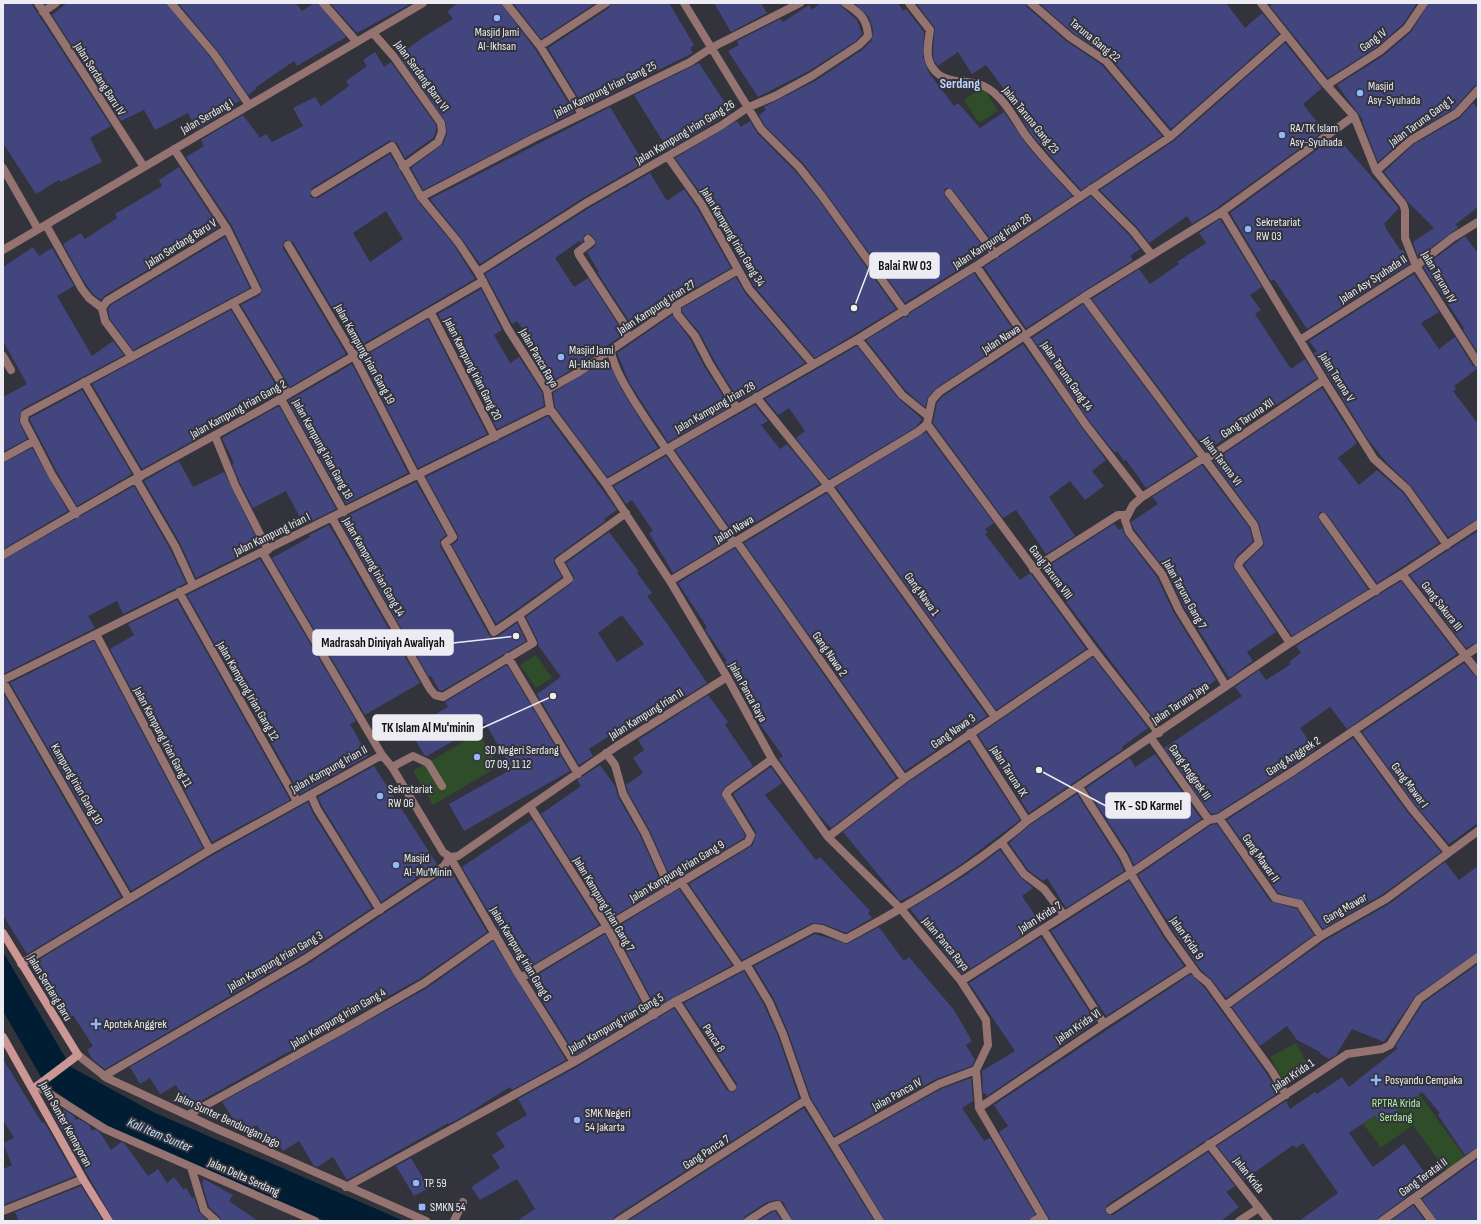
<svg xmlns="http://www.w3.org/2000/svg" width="1481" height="1224" font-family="'Sofia Sans Condensed',sans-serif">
<rect width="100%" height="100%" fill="#32333b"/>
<path fill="#2f4d29" d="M983 87 998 111 979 123 964 100Z
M536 655 552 678 536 688 520 665Z
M479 733 499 766 433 805 413 771Z
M1296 1043 1310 1069 1285 1083 1270 1057Z
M1406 1076 1465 1157 1446 1171 1413 1125 1381 1148 1355 1113Z"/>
<path fill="#001d34" d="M3 952 71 1067 153 1112 404 1221H325L106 1127 45 1084 3 1011Z"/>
<path fill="#43457f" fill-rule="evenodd" d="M3 3H31L111 126 90 138 102 162 61 182 59 180 36 194 3 143Z
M67 3H166L210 57 240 101 234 104 236 106 196 130 188 113 155 130 144 110 121 121 52 15Z
M178 3H296L302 11 314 3H318L346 37 297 66 294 61 255 88 256 89 248 95 218 51Z
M330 3H412L357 33Z
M458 3H501L535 49 574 112 423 190 411 168 443 144 447 134 446 122 399 55 425 36 453 19 447 11Z
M513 3H596L541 39Z
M611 3H669L694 45 690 48 693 53 584 107 548 48 609 8Z
M714 3H761L767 13 731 32Z
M820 3H840L842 7 857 20 862 34 856 41 809 71 758 97 728 51 739 45 737 41 780 19 783 22 809 5 812 10Z
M854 3H898L903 11 906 9 924 32 923 57 929 73 954 106 958 103 980 128 1004 112 1029 148 1072 196 996 246 953 190 946 188 944 191 945 196 987 252 905 303 826 193 803 163 765 126 759 115 766 110 764 107 815 81 862 50 872 40 873 29 869 17Z
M916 3H1026L1027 7 1066 41 1102 65 1162 136 1081 190 1031 134 1013 105 1015 104 986 65 972 74 958 52 938 66 934 60 933 51 935 28Z
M1039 3H1226L1245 28 1262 13 1279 34 1171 129 1110 57 1073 33Z
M1273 3H1417L1403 24 1377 47 1328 78 1270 6Z
M1429 3H1478V85L1474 86 1454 109 1408 135 1378 162 1362 121 1363 120 1337 85 1383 56 1411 32Z
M1285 43 1322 88 1303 104 1324 131 1217 208 1192 224 1187 216 1149 243 1137 227 1100 190 1174 141Z
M375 52 384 67 391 62 436 125V131L433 138 405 158 397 143 392 141H389L312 188 310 196 313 198H318L390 154 417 200 454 245 475 279 356 348 293 242 286 240 283 243V248L346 354 290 387 241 305 260 295 262 288 232 226 186 157 204 146 201 140 243 115 260 138 266 134 272 142 303 126 293 108 315 97 321 106 349 86 346 81 367 66 363 60ZM386 211 403 239 370 262 353 233Z
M699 63 731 112 668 150 634 95Z
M1473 103 1478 108V207L1456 224 1458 228 1418 257 1413 242 1434 228 1407 201 1384 172 1414 144 1460 118Z
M610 107 644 163 583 198 480 264 462 239 430 199Z
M737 121 741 127 750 121 757 133 795 171 818 199 896 309 815 358 754 286 707 202 675 158Z
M1336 136 1398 207 1399 208 1384 224 1386 226 1385 227 1401 251 1403 249 1409 264 1307 329 1274 279 1271 281 1230 213Z
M179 167 219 227 104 296 101 300 93 294 83 280 63 244 81 233 85 239 117 218 115 214 162 186 159 180Z
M650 173 667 201 684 189 697 208 731 268 674 300 632 329 631 324 597 272 599 271 597 269 587 252 595 246 596 240 590 234 584 235 583 241 581 243 579 241 555 258 574 287 588 278 621 329V336L576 367 549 383 528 350 535 346 517 321 512 324 485 274 589 208Z
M1091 196 1129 235 1140 249 1130 256 1133 260 1026 328 984 267Z
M1220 219 1262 287 1250 295 1261 310 1255 314 1291 369 1305 359 1317 378 1206 451 1092 299 1139 269 1150 284 1179 264 1177 262 1206 243 1199 233Z
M1465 236 1478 253V353L1463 330 1464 328 1423 267Z
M225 237 250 288 133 350 110 319 108 309 111 305Z
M33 247 39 256 52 248 74 286 57 296 92 356 113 341 124 355 22 409 19 421 27 439 3 452V397L27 384 3 341V267Z
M974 273 1017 335 936 388 928 397 925 407 906 391 866 340 904 317H908L910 313Z
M1414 274 1439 312 1421 323 1439 349 1455 337 1473 366 1478 368 1454 386 1456 389 1453 391 1478 424V519L1448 537 1411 486 1386 462 1367 438 1314 353 1317 351 1309 341Z
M736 277 745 293 805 363 739 401 714 360 700 333 682 312V308Z
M481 289 502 330 494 335 510 363 519 357 542 392 544 406 497 429 438 314Z
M1083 304 1196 456 1146 488 1126 460 1124 461 1117 451 1115 453 1090 422 1032 338Z
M231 310 280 392 142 469 92 384Z
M672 315 690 339 704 366 730 407 668 442 630 384 617 353Z
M428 319 487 434 418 468 361 358Z
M1023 344 1082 428 1106 460 1092 471 1104 486 1085 500 1070 481 1049 497 1075 536 1046 554 1016 510 1003 518 933 423 937 403 943 396Z
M857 346 898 398 922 419 916 427 829 479 796 438 805 431 789 408 778 415 765 399Z
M607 359 621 389 658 448 607 477 555 407 553 393Z
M352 364 408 473 346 504 288 401Z
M1322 388 1357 443 1338 458 1359 485 1377 470 1403 493 1439 543 1377 583 1327 514 1320 512 1318 515 1319 520 1368 589 1292 636 1244 565 1264 545 1259 523 1213 461Z
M82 390 132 474 77 506 57 472 30 420V418Z
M755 405 768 421 761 425 780 449 787 444 820 484 735 535 675 450Z
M279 406 336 509 304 525 286 491 253 508 240 483 232 464 234 463 222 438Z
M548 416 617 510 604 519 605 521 554 558V564L562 577 496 624 452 545 458 540V535L426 477Z
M926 432 994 523 985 529 988 532 985 534 1020 580 1030 573 1031 574 1086 649 996 710 836 487Z
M32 448 68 511 3 549V463Z
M666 456 726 541 673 573 649 533 653 531 632 500 626 504 614 486Z
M179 461 193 487 224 472 260 546 196 578 180 543 144 481Z
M1202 465 1249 527 1253 541 1236 557 1233 567 1276 632 1247 652 1253 661 1229 678 1184 607 1166 571 1134 529 1131 522 1158 504 1152 497Z
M416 482 446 535 440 540V546L489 635 492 637H497L517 623 526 641 442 691 439 690 431 676 429 677 339 520Z
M134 486 170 549 186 583 123 614 117 601 88 616 95 628 3 674V560Z
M827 493 987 716 905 771 744 543Z
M1114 524 1119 530 1122 528 1125 535 1157 577 1174 613 1216 680 1157 722 1042 570Z
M329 525 420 683 365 715 272 558 310 537 309 535Z
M1478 531V642L1466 648 1410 575Z
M609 532 639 572 637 573 652 593 647 596 668 625 707 683 632 730 628 724 589 749 593 756 579 765 537 694 561 677 538 645V641L526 617 572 583 574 577 566 563ZM622 615 644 644 617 662 598 633Z
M735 548 896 778 831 828 817 813 779 759 783 756 757 720 725 662 727 661 706 631 705 629 707 627 678 583Z
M260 559 356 721 350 724 368 756 300 794 187 595Z
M1401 581 1457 654 1347 729 1330 707 1300 728 1315 750 1217 813 1211 814 1164 748 1242 696 1235 687 1259 670 1266 680 1291 664 1289 662 1301 653 1296 646Z
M177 600 290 800 212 842 110 649 134 635 128 624Z
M94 641 203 848 131 891 10 683Z
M1093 657 1148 728 1122 747 1123 749 1029 813 978 735Z
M1464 663 1474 675 1478 677V823L1449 844 1416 806 1362 732Z
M507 665 570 771 464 831 449 804 512 769 485 723 427 756 424 755 409 729 448 707 445 702Z
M3 693 121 897 27 954 3 915Z
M708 695 728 722 725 725 753 766 726 786 721 793 745 835 744 838 672 881 650 831 628 792 626 785 643 773 633 758 644 750 638 740Z
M1353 738 1408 813 1441 852 1383 894 1323 929 1304 901 1278 893 1227 820Z
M969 742 1020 820 960 865 914 894 900 901 843 832 907 783Z
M1155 754 1201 819 1134 865 1129 854 1086 788 1130 758 1135 767Z
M600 765 615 786 618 797 640 835 663 887 609 919 541 814 581 786 577 780Z
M374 766 437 864 381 902 322 806 318 797Z
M771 767 782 783 765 795 816 860 820 857 870 911 868 913 872 918 846 933 824 924 812 923 742 960 689 884 753 845 756 832 733 794Z
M1077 794 1119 860 1124 871 1066 908 1047 878 1043 881 1028 870 1009 843 1030 825Z
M308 802 312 812 372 908 302 954 105 1069 93 1060 87 1050 93 1046 73 1015 69 1019 33 963 213 855Z
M532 820 599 925 523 971 462 867Z
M1217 824 1270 901 1297 909 1314 935 1226 998 1212 980 1201 970 1174 932 1138 875 1211 825Z
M1000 850 1020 877 1033 888 1022 896 1041 924 962 974 910 909 966 875Z
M1445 862 1459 880 1478 866V952L1416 995 1384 1042 1352 1029 1336 1055 1329 1059 1319 1053 1320 1052 1297 1040 1287 1026 1260 1046 1232 1007 1324 941 1389 904Z
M450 870 487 932 421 978 190 1107 176 1085 160 1094 150 1078 140 1084 130 1067 308 964Z
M1129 881 1164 938 1184 966 1106 1016 1051 931Z
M679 889 732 965 656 1007 614 929Z
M879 927 904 961 909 957 954 1010 972 1041 966 1045 975 1060 972 1066 936 1079 834 1136 811 1098 788 1032 774 999 754 966 815 934 847 944Z
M605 934 646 1012 576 1055 529 980Z
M1041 937 1096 1022 987 1096 985 1093 983 1094 982 1071 1015 1051 969 983Z
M493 941 566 1060 512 1090 510 1087 462 1117 449 1124 448 1123 347 1180 333 1157 317 1167 314 1166 299 1141 283 1151 276 1140 269 1144 257 1125 243 1134 222 1102 427 988Z
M1478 964V1147L1465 1155 1438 1115 1440 1113 1422 1092 1381 1123 1375 1115 1349 1133 1373 1167 1404 1144 1430 1180 1379 1217 1377 1221H1299L1338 1193 1303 1143 1296 1148 1293 1145 1244 1180 1217 1146 1286 1101 1290 1109 1315 1092 1317 1094 1342 1077 1349 1087 1398 1048 1395 1047 1423 1003Z
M744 971 764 1005 778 1036 799 1098 615 1216 613 1221H517L535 1209 517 1179 480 1200 471 1187 500 1168 492 1155 505 1147 496 1133 527 1115 518 1099 577 1067 674 1008 727 1090 732 1092 735 1091 737 1084 684 1003Z
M1191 974 1204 987 1267 1074 1278 1093 1107 1205 1105 1211 1108 1215H1113L1208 1152 1235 1186 1226 1192 1239 1207 1221 1221H1051L999 1132 1008 1126 994 1105Z
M3 1059 42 1123 44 1122 75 1176 3 1205V1169L12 1165 3 1143 14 1138 3 1120Z
M971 1078 973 1101 962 1108 984 1141 990 1138 1035 1214 1029 1221H885L840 1145 941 1089Z
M804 1108 874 1221H793L783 1202 777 1200 767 1202 745 1216 743 1221H628Z
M65 1110 74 1116 76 1120 79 1119 89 1125 92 1131 95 1129 99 1131 111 1150 121 1142 125 1144 148 1176 158 1169 167 1183 174 1177 183 1189 186 1188 193 1199 194 1196 199 1212 208 1221H114L54 1116Z
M411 1158 429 1188 414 1196 396 1166Z
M1478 1159V1221H1437L1422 1199Z
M204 1179 233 1195 229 1201 258 1221H221L220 1217 209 1207 202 1183Z
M81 1186 103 1221H19L15 1212Z
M1413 1205 1425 1221H1391Z
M775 1211 782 1221H758L772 1212Z"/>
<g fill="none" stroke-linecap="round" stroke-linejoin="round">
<path stroke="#957371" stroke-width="8" d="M392 767 413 756 428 763 442 786
M454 1221 463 1202
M1239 1221 1259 1208"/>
<path stroke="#957371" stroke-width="8" d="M38 3 144 167
M171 3 214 54 249 105
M323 3 357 42
M506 3 540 46 582 114
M684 3 761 129 799 167 822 196 905 312
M909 3 930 30C928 45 924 59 935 71 948 86 974 78 989 89 1007 101 1015 121 1027 137 1043 158 1062 177 1080 197
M1031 3 1070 37 1106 61 1170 137
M1261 3 1322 80 1354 116 1376 171 1403 204 1405 210V238L1416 266 1478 363
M43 12 56 3
M373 33 394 57 441 123 442 132 438 142 403 167
M540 46 606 3
M1327 85 1380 51 1407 28 1424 3
M668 157 702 205 749 289 813 364
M3 168 38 229
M1376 171 1411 140 1457 113 1478 90
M1091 189 1133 231 1152 255
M315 193 392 146 421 197 458 242 478 272 508 329 547 390 550 409 606 484 670 581 727 677 772 759 828 837 901 909 961 981 986 1020 988 1045 976 1070 979 1108 1045 1221
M949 193 995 254
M421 197 534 138 690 62 711 48 800 3
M1220 213 1225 216 1324 380 1374 459 1407 489 1447 545
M46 225 82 289 89 298 102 308
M588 239 591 242 578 252 579 255 626 327 627 339
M288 245 354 356 416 476
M3 250 423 3
M976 266 1086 425 1142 497
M478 272 586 203 722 125 747 108 775 96 812 76 859 45 868 36C867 17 859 13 845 3
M1084 297 1254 525 1259 543 1240 561 1238 566 1290 643
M233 303 288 394
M677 305V314L695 336 709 363 737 408
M431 313 495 437
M858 339 902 395 928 416
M1300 340 1416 266 1452 238 1478 222
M611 350C613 375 651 426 666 449
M3 356 11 370
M132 357 105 321 102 308 107 301 227 229
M84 382 140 477
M547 390 579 372 677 305 738 270
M756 397 829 487 995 717
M281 399 344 512
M927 424 1094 650 1159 733
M215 436 235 485 268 550
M667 448 734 543
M3 458 34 441
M419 475 453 537 445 543 494 632 519 615
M136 479 175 546 193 585
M606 484 858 339 976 266 1170 137 1286 35
M76 514 52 475 24 421 25 414 257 290 227 229 174 149
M1323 517 1376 591
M332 518 430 689 435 695 443 697 533 643 519 615 569 579 559 561 626 513
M737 542 904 779
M263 553 382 755
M3 555 126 484 266 407 483 281
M1033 569 1118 515H1127
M1402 574 1478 672
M670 581 919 431 927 424 932 400 939 392 1084 297 1220 213 1354 116
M179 592 297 801
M96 634 210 850
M508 657 578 774
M3 680C185 589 368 500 550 409
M3 682 129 899
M1226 686 1179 610 1162 574 1129 532 1125 520 1133 505 1142 497 1205 457 1211 456 1324 380
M1354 730 1412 809 1448 852
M970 733 1027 821
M1151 738 1209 820
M606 753 615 765 623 794 645 833 670 889
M1079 787 1124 857 1134 879 1169 935 1197 974 1208 983 1272 1071 1286 1095
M311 795 317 809 380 910
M531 808 607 927 654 1015
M1219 818 1275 898 1300 904 1321 936
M828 837 904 779 1094 650
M1002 843 1024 874 1044 889 1064 915
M681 882 740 967
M1043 929 1104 1024
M21 964 210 850 382 755 392 767 443 852 450 857 458 856 617 746 727 677
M746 964 769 1002 783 1034 806 1100 880 1221
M521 978 748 842 751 835 726 794 729 790 772 759
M961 981 1131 873 1209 820 1219 818 1295 770 1478 647
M676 1001 732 1087
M1225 1006 1321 936 1386 899 1478 831
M104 1076 305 959 432 875 444 866 450 857 517 972 574 1062
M37 1086 105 1129 315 1221
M979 1108 1104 1024 1192 967
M188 1115 351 1025 424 983 495 933
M833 1143 939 1084 976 1070
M1209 1144 1269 1221
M191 1167 204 1210 216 1221
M346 1187 574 1062 676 1001 814 928 822 929 846 939C909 905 973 868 1027 821L1290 643 1402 574 1478 524
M1415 1198 1432 1221
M1110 1210 1347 1054 1382 1049 1390 1045 1419 999 1478 957
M3 1211 83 1179
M618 1221 806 1100
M748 1221 770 1207 778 1205 788 1221
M1034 1221 1042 1216
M1382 1221 1478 1152"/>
<path stroke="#957371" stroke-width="8" d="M78 1055 107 1078 215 1128 426 1221"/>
<path stroke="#cc9694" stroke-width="8" d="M3 933 78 1055 33 1089
M3 1037 83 1179 109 1221"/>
</g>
<g fill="#91b8fd" stroke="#32333b" stroke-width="1.5">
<circle cx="497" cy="18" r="4"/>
<circle cx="1360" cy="93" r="4"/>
<circle cx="1282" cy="135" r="4"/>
<circle cx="1248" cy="229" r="4"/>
<circle cx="561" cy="357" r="4"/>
<circle cx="477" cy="757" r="4"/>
<circle cx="380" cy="796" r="4"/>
<circle cx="396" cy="865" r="4"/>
<path d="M94 1018h4v4h4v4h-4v4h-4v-4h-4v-4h4z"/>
<path d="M1374 1074h4v4h4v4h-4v4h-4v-4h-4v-4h4z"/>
<circle cx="577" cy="1120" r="4"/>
<circle cx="416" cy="1183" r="4"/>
<rect x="418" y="1203" width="8" height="8" rx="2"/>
</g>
<g text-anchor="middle" stroke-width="4" stroke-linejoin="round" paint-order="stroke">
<g font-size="12" fill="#ececf2" stroke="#32333b" text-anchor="start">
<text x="497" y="36" text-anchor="middle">Masjid Jami<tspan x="497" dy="14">Al-Ikhsan</tspan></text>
<text x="1368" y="90">Masjid<tspan x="1368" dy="14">Asy-Syuhada</tspan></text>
<text x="1290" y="132">RA/TK Islam<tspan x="1290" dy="14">Asy-Syuhada</tspan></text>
<text x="1256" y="226">Sekretariat<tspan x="1256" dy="14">RW 03</tspan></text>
<text x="569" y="354">Masjid Jami<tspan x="569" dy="14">Al-Ikhlash</tspan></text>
<text x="485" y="754">SD Negeri Serdang<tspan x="485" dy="14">07 09, 11 12</tspan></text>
<text x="388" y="793">Sekretariat<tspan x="388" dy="14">RW 06</tspan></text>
<text x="404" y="862">Masjid<tspan x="404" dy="14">Al-Mu'Minin</tspan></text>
<text x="104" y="1028">Apotek Anggrek</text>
<text x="1385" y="1084">Posyandu Cempaka</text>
<text x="585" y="1117">SMK Negeri<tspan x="585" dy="14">54 Jakarta</tspan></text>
<text x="424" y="1187">TP. 59</text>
<text x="430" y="1211">SMKN 54</text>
</g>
<g font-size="12" fill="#ececf2" stroke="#32333b">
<text transform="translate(1095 40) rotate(39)" y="4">Taruna Gang 22</text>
<text transform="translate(1373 40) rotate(-37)" y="4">Gang IV</text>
<text transform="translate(422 76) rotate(54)" y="4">Jalan Serdang Baru VI</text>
<text transform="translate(100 79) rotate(57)" y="4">Jalan Serdang Baru IV</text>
<text transform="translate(605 89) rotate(-26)" y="4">Jalan Kampung Irian Gang 25</text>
<text transform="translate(207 116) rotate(-30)" y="4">Jalan Serdang I</text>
<text transform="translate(1031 120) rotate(51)" y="4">Jalan Taruna Gang 23</text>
<text transform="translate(1421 121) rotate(-36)" y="4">Jalan Taruna Gang 1</text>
<text transform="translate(685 132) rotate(-31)" y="4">Jalan Kampung Irian Gang 26</text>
<text transform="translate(733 237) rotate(59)" y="4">Jalan Kampung Irian Gang 34</text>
<text transform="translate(992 241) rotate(-33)" y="4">Jalan Kampung Irian 28</text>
<text transform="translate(181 243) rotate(-32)" y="4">Jalan Serdang Baru V</text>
<text transform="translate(1439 277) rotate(60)" y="4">Jalan Taruna IV</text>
<text transform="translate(1373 279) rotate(-33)" y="4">Jalan Asy Syuhada II</text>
<text transform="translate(656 307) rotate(-33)" y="4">Jalan Kampung Irian 27</text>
<text transform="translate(1001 339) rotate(-33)" y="4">Jalan Nawa</text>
<text transform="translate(365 354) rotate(61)" y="4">Jalan Kampung Irian Gang 19</text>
<text transform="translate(539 358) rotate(60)" y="4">Jalan Panca Raya</text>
<text transform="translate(473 369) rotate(63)" y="4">Jalan Kampung Irian Gang 20</text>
<text transform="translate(1067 376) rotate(55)" y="4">Jalan Taruna Gang 14</text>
<text transform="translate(1337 377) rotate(58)" y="4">Jalan Taruna V</text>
<text transform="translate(715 407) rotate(-30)" y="4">Jalan Kampung Irian 28</text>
<text transform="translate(238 409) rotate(-29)" y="4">Jalan Kampung Irian Gang 2</text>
<text transform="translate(1247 418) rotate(-34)" y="4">Gang Taruna XII</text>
<text transform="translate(323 449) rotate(61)" y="4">Jalan Kampung Irian Gang 18</text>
<text transform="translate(1222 461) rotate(53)" y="4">Jalan Taruna VI</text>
<text transform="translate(734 529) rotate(-31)" y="4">Jalan Nawa</text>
<text transform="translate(272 534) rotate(-26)" y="4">Jalan Kampung Irian I</text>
<text transform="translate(374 567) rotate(60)" y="4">Jalan Kampung Irian Gang 14</text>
<text transform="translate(1051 572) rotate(53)" y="4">Gang Taruna VIII</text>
<text transform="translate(922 594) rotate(54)" y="4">Gang Nawa 1</text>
<text transform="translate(1185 594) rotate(61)" y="4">Jalan Taruna Gang 7</text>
<text transform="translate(1442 606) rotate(52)" y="4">Gang Sakura III</text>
<text transform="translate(830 654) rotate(55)" y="4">Gang Nawa 2</text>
<text transform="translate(248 691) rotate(60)" y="4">Jalan Kampung Irian Gang 12</text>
<text transform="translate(748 692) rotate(61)" y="4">Jalan Panca Raya</text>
<text transform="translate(1180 703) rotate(-34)" y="4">Jalan Taruna Jaya</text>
<text transform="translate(646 714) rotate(-32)" y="4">Jalan Kampung Irian II</text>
<text transform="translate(953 731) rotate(-35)" y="4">Gang Nawa 3</text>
<text transform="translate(163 737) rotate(62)" y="4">Jalan Kampung Irian Gang 11</text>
<text transform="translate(1293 756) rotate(-33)" y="4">Gang Anggrek 2</text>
<text transform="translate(329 769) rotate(-29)" y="4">Jalan Kampung Irian II</text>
<text transform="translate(1009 771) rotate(57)" y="4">Jalan Taruna IX</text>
<text transform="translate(1190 772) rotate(55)" y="4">Gang Anggrek III</text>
<text transform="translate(77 784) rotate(60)" y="4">Kampung Irian Gang 10</text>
<text transform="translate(1410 785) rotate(53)" y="4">Gang Mawar I</text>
<text transform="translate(1261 858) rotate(55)" y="4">Gang Mawar II</text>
<text transform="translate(677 871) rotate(-31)" y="4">Jalan Kampung Irian Gang 9</text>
<text transform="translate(604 904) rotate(59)" y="4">Jalan Kampung Irian Gang 7</text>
<text transform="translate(1345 908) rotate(-30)" y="4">Gang Mawar</text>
<text transform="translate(1040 917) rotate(-32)" y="4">Jalan Krida 7</text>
<text transform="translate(1187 938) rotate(55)" y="4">Jalan Krida 9</text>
<text transform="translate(946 944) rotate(50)" y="4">Jalan Panca Raya</text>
<text transform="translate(521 954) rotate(59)" y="4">Jalan Kampung Irian Gang 6</text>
<text transform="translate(275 961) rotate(-30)" y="4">Jalan Kampung Irian Gang 3</text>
<text transform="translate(50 988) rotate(59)" y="4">Jalan Serdang Baru</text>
<text transform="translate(338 1018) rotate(-30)" y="4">Jalan Kampung Irian Gang 4</text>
<text transform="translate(616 1023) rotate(-30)" y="4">Jalan Kampung Irian Gang 5</text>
<text transform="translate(1078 1026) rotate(-34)" y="4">Jalan Krida VI</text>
<text transform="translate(714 1038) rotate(57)" y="4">Panca 8</text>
<text transform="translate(1293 1075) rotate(-34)" y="4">Jalan Krida 1</text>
<text transform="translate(897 1094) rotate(-29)" y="4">Jalan Panca IV</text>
<text transform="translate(228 1120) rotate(25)" y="4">Jalan Sunter Bendungan Jago</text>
<text transform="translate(66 1124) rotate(61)" y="4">Jalan Sunter Kemayoran</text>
<text transform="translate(706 1152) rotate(-33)" y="4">Gang Panca 7</text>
<text transform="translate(1249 1175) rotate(52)" y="4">Jalan Krida</text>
<text transform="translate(244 1177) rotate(24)" y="4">Jalan Delta Serdang</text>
<text transform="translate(1423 1177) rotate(-36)" y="4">Gang Teratai II</text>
</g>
<g font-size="12" fill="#aef2a2" stroke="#32333b">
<text x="1396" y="1107">RPTRA Krida<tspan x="1396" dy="14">Serdang</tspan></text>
</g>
<g font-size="13" font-style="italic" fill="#c4e2fe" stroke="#32333b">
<text transform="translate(160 1134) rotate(23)" y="5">Kali Item Sunter</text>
</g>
<g font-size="14" font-weight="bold" fill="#bdd4fb" stroke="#32333b">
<text x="960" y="88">Serdang</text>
</g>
</g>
<path fill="none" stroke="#ececf2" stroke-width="1.5" d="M854 308L870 266M516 636L453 643M553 696L482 728M1039 770L1106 806"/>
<g fill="#ececf2" stroke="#32333b" stroke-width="1.5">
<circle cx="854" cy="308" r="4"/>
<circle cx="516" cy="636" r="4"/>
<circle cx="553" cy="696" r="4"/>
<circle cx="1039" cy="770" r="4"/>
</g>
<g fill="#ececf2" stroke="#ececf2" stroke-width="1.5">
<rect x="870" y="253" width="69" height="25" rx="4"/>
<rect x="313" y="630" width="140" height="25" rx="4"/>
<rect x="373" y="715" width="109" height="25" rx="4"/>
<rect x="1106" y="793" width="84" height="25" rx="4"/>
</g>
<g font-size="13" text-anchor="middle" font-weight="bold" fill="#111">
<text x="905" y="270">Balai RW 03</text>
<text x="383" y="647">Madrasah Diniyah Awaliyah</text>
<text x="428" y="732">TK Islam Al Mu'minin</text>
<text x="1148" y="810">TK - SD Karmel</text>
</g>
<rect width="1481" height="1224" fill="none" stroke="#ececf2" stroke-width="8"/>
</svg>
